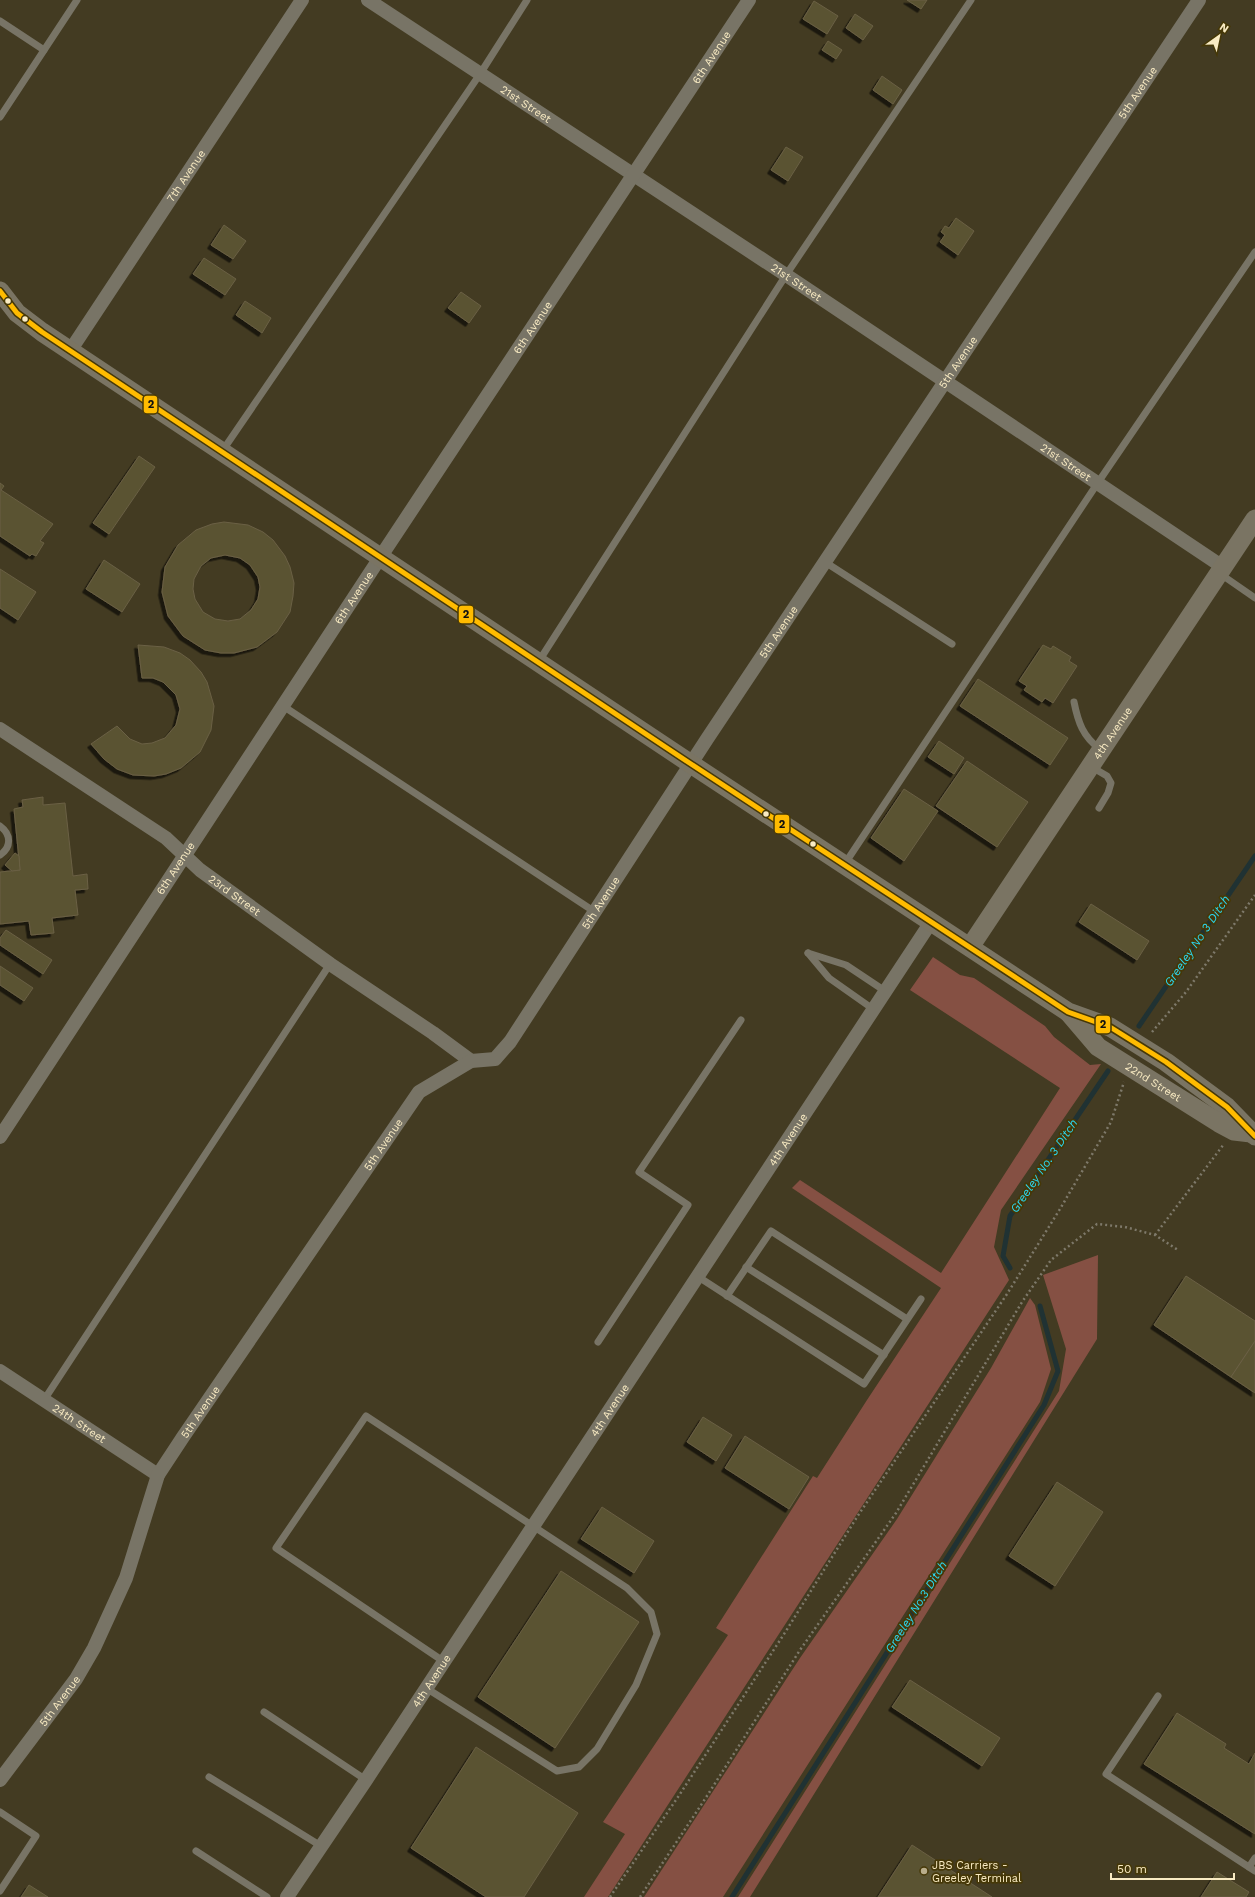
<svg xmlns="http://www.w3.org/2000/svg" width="1255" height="1897" viewBox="0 0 1255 1897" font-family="'Work Sans',sans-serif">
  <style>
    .green { fill: #855043 }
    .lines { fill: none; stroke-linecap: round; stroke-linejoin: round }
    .stream { stroke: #203233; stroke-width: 5 }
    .building { fill: #5a5233; stroke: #6a6044; fill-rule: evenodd; filter: url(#shadow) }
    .path { stroke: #7e796a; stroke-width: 2.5; stroke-dasharray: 2 3; stroke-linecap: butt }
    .lane { stroke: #787466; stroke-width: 7 }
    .street { stroke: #787466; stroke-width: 14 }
    .secondary { stroke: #7a7463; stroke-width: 19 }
    .bus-1-casing { stroke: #463807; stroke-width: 8 }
    .bus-1 { stroke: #fb0; stroke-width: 5 }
    .bus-dot { fill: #f9ebc3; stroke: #463807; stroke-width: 1.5 }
    .poi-dot { fill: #b9ad8b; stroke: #463807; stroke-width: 1.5 }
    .labels { text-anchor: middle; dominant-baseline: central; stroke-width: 3.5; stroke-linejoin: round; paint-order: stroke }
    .street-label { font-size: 11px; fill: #f9ebc3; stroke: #463807 }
    .poi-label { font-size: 11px; fill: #f9ebc3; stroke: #463807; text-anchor: start }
    .water-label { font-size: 12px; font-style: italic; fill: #2bd7f2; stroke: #463807 }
    .line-badge { stroke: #463807; stroke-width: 1.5 }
    .pale-badge-label { font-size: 11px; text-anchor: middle; font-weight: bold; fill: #111 }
  </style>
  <defs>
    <filter id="shadow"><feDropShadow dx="-3.5" dy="3.5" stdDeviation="0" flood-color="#0009"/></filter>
  </defs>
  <rect width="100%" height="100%" fill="#433b22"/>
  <g class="green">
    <path d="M 933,957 L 960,975 L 974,978 L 1045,1026 L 1054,1037 L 1090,1065 L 1101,1064 L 1001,1210 L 994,1247 L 1009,1280 L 608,1897 L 584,1897 L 625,1834 L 603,1822 L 728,1635 L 716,1628 L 813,1476 L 817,1478 L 867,1400 L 941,1288 L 792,1188 L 800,1180 L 941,1273 L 1060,1088 L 910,990 Z"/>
    <path d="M 1098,1255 L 1097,1339 L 750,1897 L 738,1897 L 1059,1391 L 1066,1349 L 1043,1275 Z"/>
    <path d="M 1030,1298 L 1035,1305 L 1051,1369 L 1040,1402 L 723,1897 L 644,1897 L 800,1658 L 897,1519 L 991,1368 Z"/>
  </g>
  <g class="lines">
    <g class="stream">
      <path d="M 1139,1026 L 1255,856"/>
      <path d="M 1010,1268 L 1003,1256 L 1010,1216 L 1108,1071"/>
      <path d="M 732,1897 L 1044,1405 L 1058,1371 L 1040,1306"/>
    </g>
  </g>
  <g class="building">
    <path d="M 907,0 L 927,0 L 921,9 Z"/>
    <path d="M 814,1 L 838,16 L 827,34 L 803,19 Z"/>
    <path d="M 855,14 L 873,26 L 863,40 L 846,28 Z"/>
    <path d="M 828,41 L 842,50 L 836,59 L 822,50 Z"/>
    <path d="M 882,76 L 902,90 L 893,104 L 873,90 Z"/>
    <path d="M 786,147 L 803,157 L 788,181 L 771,170 Z"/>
    <path d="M 956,218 L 974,231 L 958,255 L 940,242 L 945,235 L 941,232 L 945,226 L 949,228 Z"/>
    <path d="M 224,225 L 246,241 L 233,259 L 211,245 Z"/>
    <path d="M 204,258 L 236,279 L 225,295 L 193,274 Z"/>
    <path d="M 461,292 L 481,306 L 469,323 L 448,308 Z"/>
    <path d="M 245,301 L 271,318 L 262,333 L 236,315 Z"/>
    <path d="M 139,456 L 155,467 L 109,534 L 93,523 Z"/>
    <path d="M 0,483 L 4,486 L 1,490 L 53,524 L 40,541 L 44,543 L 36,556 L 32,554 L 30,556 L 0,536 Z"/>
    <path d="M 224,522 L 248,525 L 263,532 L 273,540 L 285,556 L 290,567 L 294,583 L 293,596 L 290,612 L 277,632 L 257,647 L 234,653 L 221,653 L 205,650 L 183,636 L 168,616 L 162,592 L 165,567 L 178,545 L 196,530 L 212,524 ZM 225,555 L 240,558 L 250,565 L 258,577 L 260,587 L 258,599 L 251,610 L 240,619 L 228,621 L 215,619 L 203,612 L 195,599 L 193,589 L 194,579 L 201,566 L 211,558 Z"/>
    <path d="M 104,560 L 140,584 L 122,612 L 86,589 Z"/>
    <path d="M 0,569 L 36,592 L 18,620 L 0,608 Z"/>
    <path d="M 138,645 L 164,647 L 180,653 L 190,660 L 201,672 L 207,682 L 214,706 L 211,730 L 200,752 L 181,768 L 166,774 L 154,776 L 133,775 L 117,769 L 104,759 L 91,744 L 117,726 L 130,739 L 142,744 L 152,743 L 165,738 L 176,725 L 180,709 L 176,695 L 163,682 L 153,678 L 142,678 Z"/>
    <path d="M 1043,645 L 1051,649 L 1053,646 L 1071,657 L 1069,661 L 1077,666 L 1053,703 L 1045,698 L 1042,702 L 1024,690 L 1027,686 L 1019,681 Z"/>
    <path d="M 978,679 L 1068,738 L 1050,765 L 960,706 Z"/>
    <path d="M 939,741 L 964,758 L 954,774 L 928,757 Z"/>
    <path d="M 967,761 L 1028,802 L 997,847 L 936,806 Z"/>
    <path d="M 904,789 L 938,811 L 904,861 L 871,838 Z"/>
    <path d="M 43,797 L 43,805 L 65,803 L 73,876 L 87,874 L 88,889 L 75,890 L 78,915 L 52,918 L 54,933 L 31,935 L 29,921 L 0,924 L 0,872 L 20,870 L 14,809 L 23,807 L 22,800 Z"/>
    <path d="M 15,853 L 19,856 L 20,870 L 12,871 L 5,865 Z"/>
    <path d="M 1091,904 L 1149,941 L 1137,960 L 1079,922 Z"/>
    <path d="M 6,930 L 52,960 L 43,974 L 0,945 L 0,938 Z"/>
    <path d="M 0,966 L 33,988 L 24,1001 L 0,985 Z"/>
    <path d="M 1186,1276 L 1255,1321 L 1255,1341 L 1231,1377 L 1154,1325 Z"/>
    <path d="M 1255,1341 L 1255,1393 L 1231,1377 Z"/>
    <path d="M 703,1417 L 732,1435 L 716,1461 L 687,1442 Z"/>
    <path d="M 745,1436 L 809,1477 L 789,1509 L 725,1468 Z"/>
    <path d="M 1057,1482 L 1103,1512 L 1055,1586 L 1009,1556 Z"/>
    <path d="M 602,1507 L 654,1541 L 634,1573 L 581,1539 Z"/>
    <path d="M 561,1571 L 639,1622 L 555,1748 L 478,1697 Z"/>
    <path d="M 910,1680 L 1000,1738 L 982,1766 L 892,1707 Z"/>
    <path d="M 1177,1713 L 1226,1744 L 1224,1748 L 1249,1764 L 1255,1753 L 1255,1834 L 1144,1764 Z"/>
    <path d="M 476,1747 L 578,1813 L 524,1897 L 486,1897 L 411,1848 Z"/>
    <path d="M 912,1845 L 992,1897 L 878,1897 Z"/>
    <path d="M 1217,1872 L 1249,1892 L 1246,1897 L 1201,1897 Z"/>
    <path d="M 29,1885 L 48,1897 L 21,1897 Z"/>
  </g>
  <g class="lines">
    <g class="path">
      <path d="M 1152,1032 L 1186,992 L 1255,895"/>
      <path d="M 1155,1235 L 1224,1144"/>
      <path d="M 610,1897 L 680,1794 L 786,1631 L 857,1517 L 1007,1294 L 1060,1209 L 1111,1122 L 1124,1082"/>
      <path d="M 640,1897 L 705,1799 L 800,1650 L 896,1513 L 1022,1302 L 1051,1260 L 1097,1224 L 1125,1227 L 1155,1235 L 1178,1250"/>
    </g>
    <g class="lane">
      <path d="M 0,21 L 44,50"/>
      <path d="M 0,117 L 77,0"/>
      <path d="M 223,450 L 480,74 L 527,0"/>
      <path d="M 825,562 L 952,644"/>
      <path d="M 1219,573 L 1255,598"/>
      <path d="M 539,661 L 786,275 L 971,0"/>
      <path d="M 1074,702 C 1078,722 1083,737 1100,749"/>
      <path d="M 283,706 L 595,912"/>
      <path d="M 1090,766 L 1107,776 L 1111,783 L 1108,793 L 1099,808"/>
      <path d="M 0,826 C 11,834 12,847 0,855"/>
      <path d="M 844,865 L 1097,484 L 1255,252"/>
      <path d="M 808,953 L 846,965 L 885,991"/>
      <path d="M 808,953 L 829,978 L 873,1009"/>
      <path d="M 746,1267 L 884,1355"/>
      <path d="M 697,1276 L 864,1384 L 921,1299"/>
      <path d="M 727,1296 L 771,1231 L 907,1319"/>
      <path d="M 598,1342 L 688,1205 L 639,1172 L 741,1020"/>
      <path d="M 44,1400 L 330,964"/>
      <path d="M 426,1688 L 557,1771 L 579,1767 L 597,1749 L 636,1685 L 657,1634 L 651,1612 L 627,1588 L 366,1416 L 276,1548 L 443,1661"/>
      <path d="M 1158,1696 L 1106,1774 L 1255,1871"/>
      <path d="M 264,1712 L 366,1780"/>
      <path d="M 209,1777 L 321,1846"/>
      <path d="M 0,1812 L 36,1836 L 0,1891"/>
      <path d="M 196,1851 L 267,1897"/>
      <path d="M 1249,1867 L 1255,1858"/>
    </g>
    <g class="street">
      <path id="s1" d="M 368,0 L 786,275 L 1223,567"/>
      <path id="s2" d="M 70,351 L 302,0"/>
      <path id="s3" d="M 0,729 L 166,838 L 200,870 L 330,964 L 433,1033 L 471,1061"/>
      <path id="s4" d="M 0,1137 C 247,756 499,379 749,0"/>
      <path id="s5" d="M 0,1371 L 158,1475"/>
      <path id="s6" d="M 0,1780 L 76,1679 L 94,1648 L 126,1578 L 158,1475 L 183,1437 L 419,1092 L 471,1061 L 495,1059 L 510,1042 L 707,739 L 1199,0"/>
      <path id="s7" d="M 287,1897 L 366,1780 L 931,922"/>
    </g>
    <g class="secondary">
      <path d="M 0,291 L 17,313 L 42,332 L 691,764 L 1068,1012 L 1110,1027 L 1166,1062 L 1227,1107 L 1255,1136"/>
      <path id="s8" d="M 970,947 L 1255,519"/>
      <path id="s9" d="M 1069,1013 L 1098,1047 L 1219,1123 L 1234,1131 L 1251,1133"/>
    </g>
    <g class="bus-1-casing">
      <path id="bus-1" d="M 0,291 L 17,313 L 42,332 L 691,764 L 1068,1012 L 1110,1027 L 1166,1062 L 1227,1107 L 1255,1136"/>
    </g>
    <use href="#bus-1" class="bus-1"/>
  </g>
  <g class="bus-dot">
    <circle cx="8" cy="301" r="3.5"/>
    <circle cx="25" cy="319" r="3.5"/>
    <circle cx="766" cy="814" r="3.5"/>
    <circle cx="813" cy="844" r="3.5"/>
  </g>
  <circle class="poi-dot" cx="924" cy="1871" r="4"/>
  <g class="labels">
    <g class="street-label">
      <text stroke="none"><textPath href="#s4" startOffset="1293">6th Avenue</textPath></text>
      <text stroke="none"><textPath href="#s6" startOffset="2056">5th Avenue</textPath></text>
      <text stroke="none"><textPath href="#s1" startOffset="189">21st Street</textPath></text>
      <text stroke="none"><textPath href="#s2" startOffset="210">7th Avenue</textPath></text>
      <text stroke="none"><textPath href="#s1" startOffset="513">21st Street</textPath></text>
      <text stroke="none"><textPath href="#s4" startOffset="969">6th Avenue</textPath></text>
      <text stroke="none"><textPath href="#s6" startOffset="1732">5th Avenue</textPath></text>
      <text stroke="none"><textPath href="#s1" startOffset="837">21st Street</textPath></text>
      <text stroke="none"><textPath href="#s4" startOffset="645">6th Avenue</textPath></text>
      <text stroke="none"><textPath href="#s6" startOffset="1408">5th Avenue</textPath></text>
      <text stroke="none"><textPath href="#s8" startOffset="257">4th Avenue</textPath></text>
      <text stroke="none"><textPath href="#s4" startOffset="321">6th Avenue</textPath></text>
      <text stroke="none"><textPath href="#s3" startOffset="288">23rd Street</textPath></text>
      <text stroke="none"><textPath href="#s6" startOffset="1084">5th Avenue</textPath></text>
      <text stroke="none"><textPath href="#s9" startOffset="110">22nd Street</textPath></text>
      <text stroke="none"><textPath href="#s7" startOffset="908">4th Avenue</textPath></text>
      <text stroke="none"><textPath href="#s6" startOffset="747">5th Avenue</textPath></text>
      <text stroke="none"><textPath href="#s7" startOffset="584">4th Avenue</textPath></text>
      <text stroke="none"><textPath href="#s6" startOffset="423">5th Avenue</textPath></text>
      <text stroke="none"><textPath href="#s5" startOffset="95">24th Street</textPath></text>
      <text stroke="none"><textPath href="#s7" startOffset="260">4th Avenue</textPath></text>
      <text stroke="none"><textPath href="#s6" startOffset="99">5th Avenue</textPath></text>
    </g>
    <g class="poi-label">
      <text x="932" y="1865">JBS Carriers -<tspan x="932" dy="13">Greeley Terminal</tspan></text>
    </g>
    <g class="water-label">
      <text transform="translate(1197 941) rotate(-56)">Greeley No 3 Ditch</text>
      <text transform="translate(1044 1166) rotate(-56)">Greeley No. 3 Ditch</text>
      <text transform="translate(916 1607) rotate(-58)">Greeley No.3 Ditch</text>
    </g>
  </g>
  <g class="line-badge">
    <rect x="143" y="395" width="15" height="19" rx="4" fill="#fb0"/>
    <rect x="458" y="605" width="16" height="19" rx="4" fill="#fb0"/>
    <rect x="774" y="814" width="16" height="20" rx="4" fill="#fb0"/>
    <rect x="1095" y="1015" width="16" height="19" rx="4" fill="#fb0"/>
  </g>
  <g class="pale-badge-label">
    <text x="151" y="408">2</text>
    <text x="466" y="618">2</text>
    <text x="782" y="828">2</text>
    <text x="1103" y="1028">2</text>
  </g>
  <g transform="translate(1219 36) rotate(33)" stroke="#463807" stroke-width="3" paint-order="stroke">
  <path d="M0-3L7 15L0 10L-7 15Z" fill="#f9ebc3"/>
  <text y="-6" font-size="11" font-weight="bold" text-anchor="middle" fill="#f9ebc3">N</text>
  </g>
  <path d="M1111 1873v6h123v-6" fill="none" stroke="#f9ebc3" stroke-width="2"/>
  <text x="1117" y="1873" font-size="12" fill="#f9ebc3" stroke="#463807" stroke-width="3" paint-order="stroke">50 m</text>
</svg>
